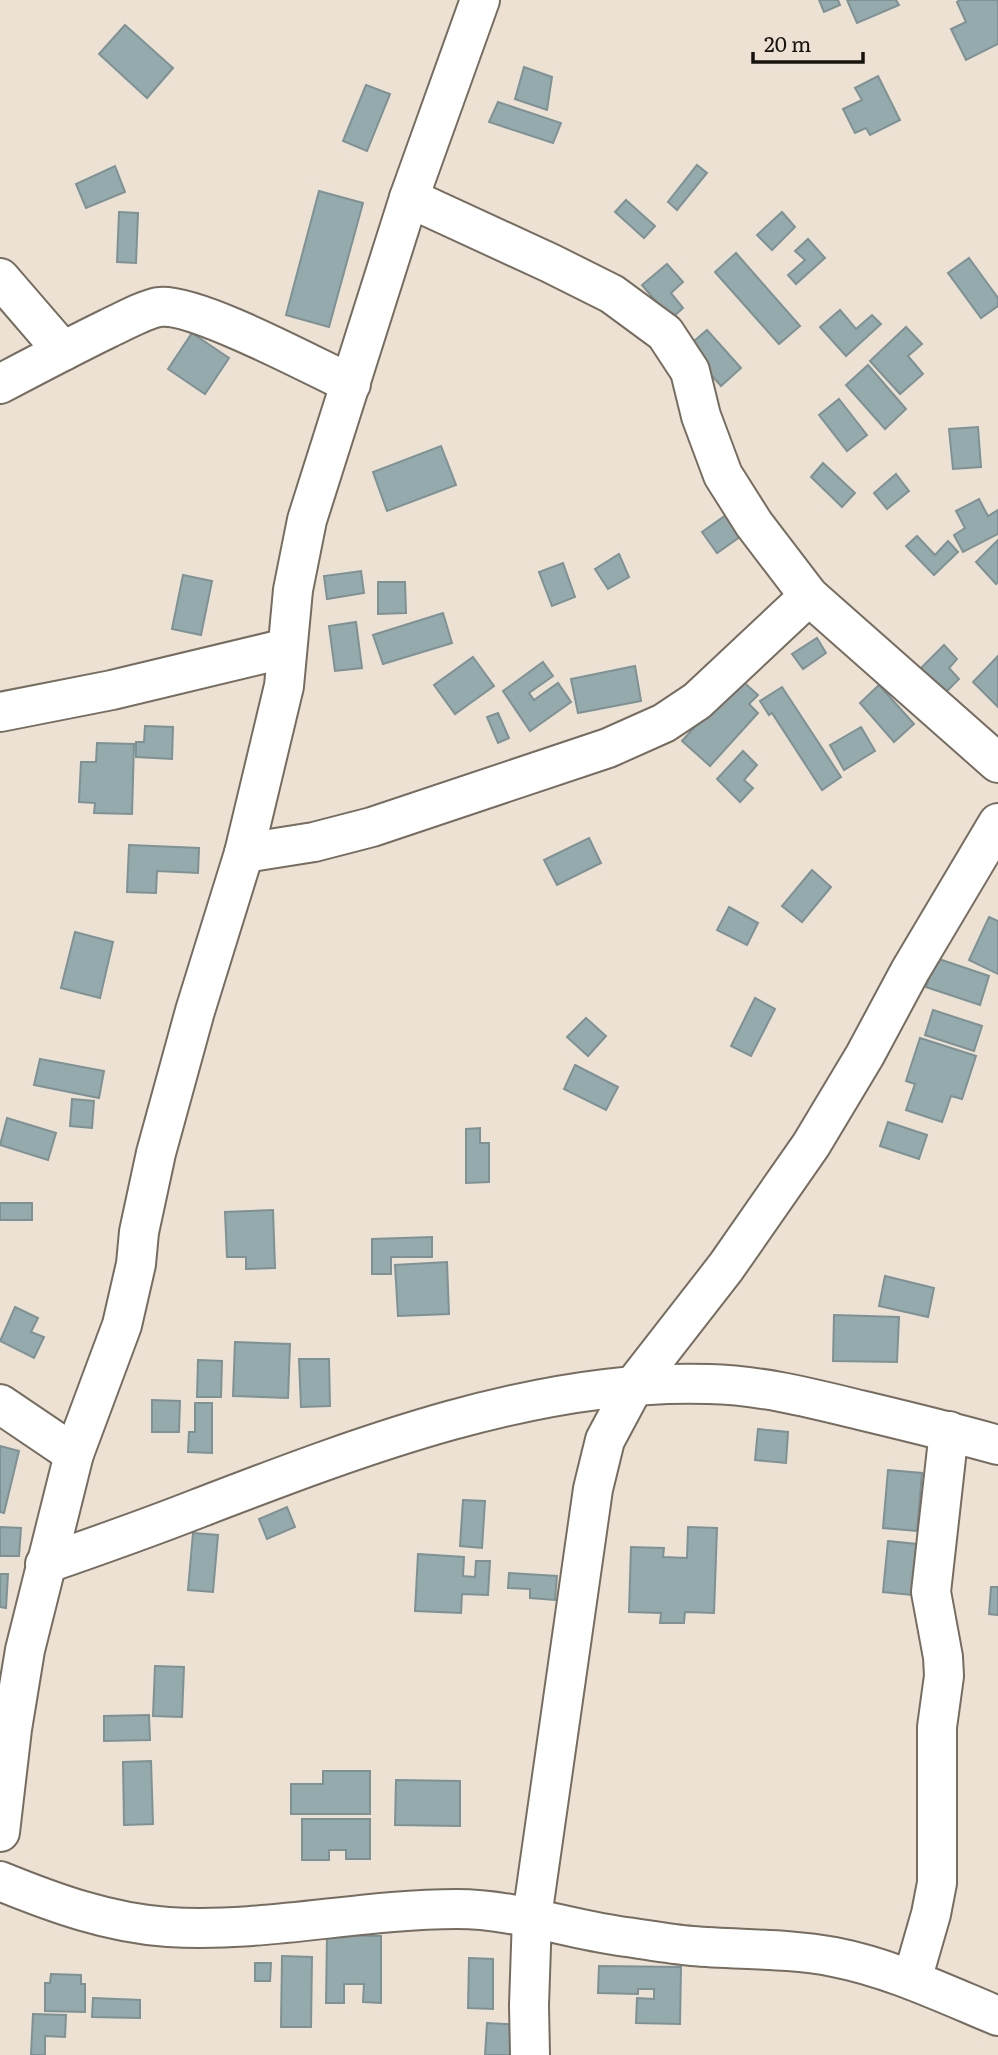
<svg xmlns="http://www.w3.org/2000/svg" width="998" height="2055" viewBox="0 0 998 2055" font-family="Literata,serif">
  <style>
    .building { fill: #95aaac; stroke: #7e9295; stroke-width: 2 }
    .lines { fill: none; stroke-linecap: round; stroke-linejoin: round }
    .minor-casing { stroke: #766d60; stroke-width: 42 }
    .minor { stroke: #fff; stroke-width: 38 }
  </style>
  <rect width="100%" height="100%" fill="#ece1d2"/>
  <g class="building">
    <path d="M 819,0 L 838,0 L 840,5 L 824,12 Z"/>
    <path d="M 847,0 L 896,0 L 899,5 L 857,23 Z"/>
    <path d="M 960,0 L 998,0 L 998,44 L 966,60 L 951,29 L 966,22 L 957,2 Z"/>
    <path d="M 125,25 L 173,68 L 147,98 L 99,54 Z"/>
    <path d="M 524,67 L 552,77 L 547,110 L 515,99 Z"/>
    <path d="M 878,76 L 900,120 L 870,135 L 866,128 L 855,133 L 843,109 L 862,100 L 855,88 Z"/>
    <path d="M 366,85 L 390,94 L 367,151 L 343,141 Z"/>
    <path d="M 498,102 L 561,123 L 553,143 L 489,122 Z"/>
    <path d="M 697,165 L 707,173 L 677,210 L 668,202 Z"/>
    <path d="M 115,166 L 125,192 L 86,208 L 76,184 Z"/>
    <path d="M 319,191 L 363,203 L 329,327 L 286,315 Z"/>
    <path d="M 626,200 L 655,226 L 644,238 L 615,212 Z"/>
    <path d="M 119,212 L 138,213 L 136,263 L 117,262 Z"/>
    <path d="M 782,212 L 795,227 L 772,250 L 757,235 Z"/>
    <path d="M 808,239 L 825,258 L 796,284 L 788,275 L 805,260 L 795,251 Z"/>
    <path d="M 736,253 L 800,326 L 779,344 L 715,272 Z"/>
    <path d="M 969,258 L 998,298 L 998,306 L 981,318 L 948,273 Z"/>
    <path d="M 667,264 L 683,282 L 671,293 L 683,308 L 671,319 L 642,285 Z"/>
    <path d="M 840,310 L 856,329 L 872,315 L 881,324 L 846,356 L 820,327 Z"/>
    <path d="M 906,327 L 922,344 L 908,356 L 923,374 L 900,394 L 870,361 Z"/>
    <path d="M 707,330 L 741,368 L 721,386 L 687,347 Z"/>
    <path d="M 192,333 L 229,358 L 205,394 L 168,369 Z"/>
    <path d="M 868,365 L 906,409 L 885,429 L 846,385 Z"/>
    <path d="M 839,399 L 867,435 L 847,451 L 819,415 Z"/>
    <path d="M 978,427 L 981,467 L 953,469 L 949,429 Z"/>
    <path d="M 441,446 L 456,485 L 387,511 L 373,472 Z"/>
    <path d="M 823,463 L 855,493 L 842,507 L 811,477 Z"/>
    <path d="M 896,474 L 909,491 L 887,509 L 874,493 Z"/>
    <path d="M 979,499 L 988,516 L 998,510 L 998,534 L 963,552 L 954,535 L 965,528 L 956,511 Z"/>
    <path d="M 729,513 L 744,534 L 717,553 L 702,532 Z"/>
    <path d="M 917,536 L 935,555 L 948,541 L 958,552 L 934,575 L 906,546 Z"/>
    <path d="M 998,540 L 998,582 L 996,584 L 976,562 Z"/>
    <path d="M 619,554 L 629,577 L 608,589 L 595,569 Z"/>
    <path d="M 563,563 L 575,597 L 552,606 L 539,572 Z"/>
    <path d="M 361,571 L 364,593 L 327,599 L 324,576 Z"/>
    <path d="M 183,575 L 212,581 L 201,635 L 172,629 Z"/>
    <path d="M 378,582 L 405,582 L 406,613 L 378,614 Z"/>
    <path d="M 443,613 L 452,643 L 383,664 L 373,635 Z"/>
    <path d="M 356,622 L 362,668 L 335,671 L 329,626 Z"/>
    <path d="M 817,638 L 826,653 L 803,669 L 792,654 Z"/>
    <path d="M 944,645 L 957,659 L 949,668 L 959,679 L 940,698 L 916,673 Z"/>
    <path d="M 998,656 L 998,707 L 973,682 Z"/>
    <path d="M 473,657 L 494,686 L 455,714 L 434,685 Z"/>
    <path d="M 543,662 L 553,676 L 529,693 L 534,700 L 558,683 L 571,702 L 530,731 L 503,691 Z"/>
    <path d="M 635,666 L 641,701 L 578,713 L 571,679 Z"/>
    <path d="M 739,678 L 758,695 L 749,704 L 758,713 L 710,766 L 682,741 Z"/>
    <path d="M 879,685 L 914,724 L 894,742 L 860,703 Z"/>
    <path d="M 782,687 L 841,777 L 822,790 L 772,713 L 769,715 L 760,701 Z"/>
    <path d="M 498,713 L 509,738 L 498,743 L 487,717 Z"/>
    <path d="M 145,726 L 173,727 L 172,759 L 136,757 L 136,742 L 144,742 Z"/>
    <path d="M 861,727 L 875,751 L 844,770 L 830,745 Z"/>
    <path d="M 97,743 L 134,744 L 132,814 L 94,813 L 95,803 L 79,802 L 81,762 L 96,762 Z"/>
    <path d="M 743,751 L 757,765 L 744,780 L 753,788 L 740,802 L 717,779 Z"/>
    <path d="M 589,838 L 601,863 L 557,885 L 544,860 Z"/>
    <path d="M 129,845 L 199,848 L 198,873 L 157,871 L 156,893 L 127,892 Z"/>
    <path d="M 812,870 L 831,887 L 802,922 L 782,906 Z"/>
    <path d="M 729,907 L 758,923 L 747,945 L 717,930 Z"/>
    <path d="M 989,917 L 998,921 L 998,974 L 969,960 Z"/>
    <path d="M 75,932 L 113,942 L 100,998 L 61,988 Z"/>
    <path d="M 936,958 L 989,976 L 980,1005 L 926,987 Z"/>
    <path d="M 755,998 L 775,1009 L 751,1056 L 731,1046 Z"/>
    <path d="M 933,1010 L 982,1026 L 974,1051 L 925,1035 Z"/>
    <path d="M 586,1018 L 606,1036 L 588,1056 L 567,1037 Z"/>
    <path d="M 920,1038 L 976,1056 L 962,1099 L 951,1096 L 942,1122 L 906,1110 L 915,1084 L 906,1081 Z"/>
    <path d="M 40,1059 L 104,1071 L 99,1098 L 34,1085 Z"/>
    <path d="M 575,1065 L 618,1087 L 606,1110 L 564,1089 Z"/>
    <path d="M 72,1099 L 94,1101 L 92,1128 L 70,1126 Z"/>
    <path d="M 7,1118 L 56,1133 L 48,1160 L 0,1145 Z"/>
    <path d="M 888,1122 L 927,1135 L 919,1159 L 880,1146 Z"/>
    <path d="M 480,1128 L 480,1143 L 489,1143 L 489,1182 L 466,1183 L 466,1129 Z"/>
    <rect x="0" y="1203" width="32" height="17"/>
    <path d="M 273,1210 L 275,1268 L 246,1269 L 246,1257 L 227,1257 L 225,1212 Z"/>
    <path d="M 432,1237 L 432,1257 L 391,1257 L 391,1274 L 372,1274 L 372,1239 Z"/>
    <path d="M 447,1262 L 449,1314 L 398,1316 L 395,1265 Z"/>
    <path d="M 885,1276 L 934,1288 L 928,1317 L 879,1306 Z"/>
    <path d="M 15,1307 L 38,1318 L 31,1332 L 44,1337 L 34,1358 L 0,1341 Z"/>
    <path d="M 834,1315 L 899,1317 L 897,1362 L 833,1361 Z"/>
    <path d="M 235,1342 L 290,1344 L 288,1398 L 233,1396 Z"/>
    <path d="M 299,1359 L 329,1359 L 330,1406 L 301,1407 Z"/>
    <path d="M 198,1360 L 222,1361 L 221,1397 L 197,1397 Z"/>
    <path d="M 152,1400 L 180,1401 L 179,1432 L 152,1432 Z"/>
    <path d="M 195,1403 L 212,1403 L 212,1453 L 188,1452 L 189,1432 L 195,1432 Z"/>
    <path d="M 758,1429 L 788,1432 L 786,1463 L 755,1460 Z"/>
    <path d="M 0,1446 L 19,1451 L 4,1513 L 0,1512 Z"/>
    <path d="M 888,1470 L 922,1473 L 917,1531 L 883,1528 Z"/>
    <path d="M 463,1500 L 485,1501 L 482,1548 L 460,1546 Z"/>
    <path d="M 287,1507 L 295,1527 L 267,1539 L 259,1519 Z"/>
    <path d="M 0,1527 L 21,1528 L 19,1556 L 0,1556 Z"/>
    <path d="M 688,1527 L 717,1528 L 714,1613 L 685,1612 L 684,1623 L 660,1623 L 661,1613 L 629,1612 L 631,1547 L 664,1548 L 663,1557 L 687,1558 Z"/>
    <path d="M 193,1533 L 218,1535 L 213,1592 L 188,1590 Z"/>
    <path d="M 888,1541 L 917,1544 L 912,1595 L 883,1592 Z"/>
    <path d="M 418,1554 L 464,1557 L 463,1576 L 475,1577 L 476,1561 L 490,1561 L 488,1595 L 462,1594 L 461,1613 L 415,1611 Z"/>
    <path d="M 509,1573 L 557,1576 L 555,1600 L 530,1598 L 530,1589 L 508,1588 Z"/>
    <path d="M 0,1574 L 8,1574 L 6,1608 L 0,1607 Z"/>
    <path d="M 991,1587 L 998,1587 L 998,1615 L 989,1614 Z"/>
    <path d="M 155,1666 L 184,1667 L 182,1717 L 153,1716 Z"/>
    <path d="M 149,1715 L 150,1740 L 104,1741 L 104,1716 Z"/>
    <path d="M 151,1761 L 153,1824 L 124,1825 L 123,1762 Z"/>
    <path d="M 323,1771 L 370,1771 L 370,1814 L 291,1814 L 291,1784 L 323,1784 Z"/>
    <path d="M 396,1780 L 460,1781 L 460,1826 L 395,1825 Z"/>
    <path d="M 302,1819 L 370,1819 L 370,1859 L 346,1859 L 346,1850 L 329,1850 L 329,1860 L 302,1860 Z"/>
    <path d="M 327,1935 L 381,1936 L 381,2003 L 363,2002 L 364,1984 L 344,1984 L 344,2003 L 326,2003 Z"/>
    <path d="M 282,1956 L 312,1957 L 311,2027 L 281,2027 Z"/>
    <path d="M 469,1958 L 493,1959 L 493,2009 L 468,2008 Z"/>
    <path d="M 255,1963 L 271,1963 L 270,1981 L 255,1981 Z"/>
    <path d="M 599,1966 L 681,1967 L 680,2024 L 636,2023 L 637,1998 L 654,1999 L 654,1989 L 638,1989 L 638,1994 L 598,1993 Z"/>
    <path d="M 51,1974 L 81,1975 L 81,1984 L 85,1984 L 85,2012 L 45,2011 L 45,1983 L 50,1983 Z"/>
    <path d="M 93,1998 L 140,2000 L 140,2018 L 92,2017 Z"/>
    <path d="M 33,2014 L 66,2015 L 65,2037 L 45,2036 L 45,2055 L 31,2055 Z"/>
    <path d="M 487,2023 L 523,2025 L 522,2055 L 485,2055 Z"/>
  </g>
  <g class="lines">
    <g class="minor-casing">
      <g id="minor">
        <path d="M 409,198 L 550,263 L 612,294 L 665,333 L 690,371 L 701,416 L 723,475 L 754,524 L 809,596 L 998,763"/>
        <path d="M 0,278 L 63,351"/>
        <path d="M 0,384 C 36,365 72,346 109,328 C 125,321 142,310 159,307 C 194,302 313,366 351,384"/>
        <path d="M 0,712 L 112,690 L 287,648"/>
        <path d="M 244,853 L 314,842 L 372,827 L 608,748 L 664,723 L 697,701 L 809,596"/>
        <path d="M 0,1404 L 74,1454"/>
        <path d="M 45,1564 C 97,1546 148,1528 199,1508 C 358,1447 537,1378 709,1384 C 760,1385 811,1398 860,1410 C 906,1421 952,1432 998,1445"/>
        <path d="M 0,1832 L 12,1729 L 25,1650 L 74,1454 L 122,1325 L 136,1264 L 139,1232 L 156,1153 L 195,1011 L 244,853 L 284,686 L 293,590 L 307,520 L 409,198 L 480,0"/>
        <path d="M 0,1881 C 54,1903 109,1923 168,1927 C 265,1933 360,1909 457,1909 C 513,1909 564,1928 619,1936 C 643,1939 667,1944 692,1946 C 739,1950 787,1948 834,1957 C 891,1968 945,1994 998,2016"/>
        <path d="M 912,1980 L 931,1914 L 937,1883 L 937,1727 L 944,1676 L 943,1657 L 931,1592 L 949,1431"/>
        <path d="M 530,2055 L 529,2005 L 532,1917 L 593,1489 L 605,1440 L 635,1384 L 726,1267 L 811,1145 L 865,1055 L 910,971 L 998,823"/>
      </g>
    </g>
    <use href="#minor" class="minor"/>
  </g>
  <path d="M753 52v10h110v-10" fill="none" stroke="#16130e" stroke-width="3.5"/>
  <text x="764" y="52" font-size="21" fill="#16130e" stroke="#ece1d2" stroke-width="5" paint-order="stroke">20 m</text>
</svg>
